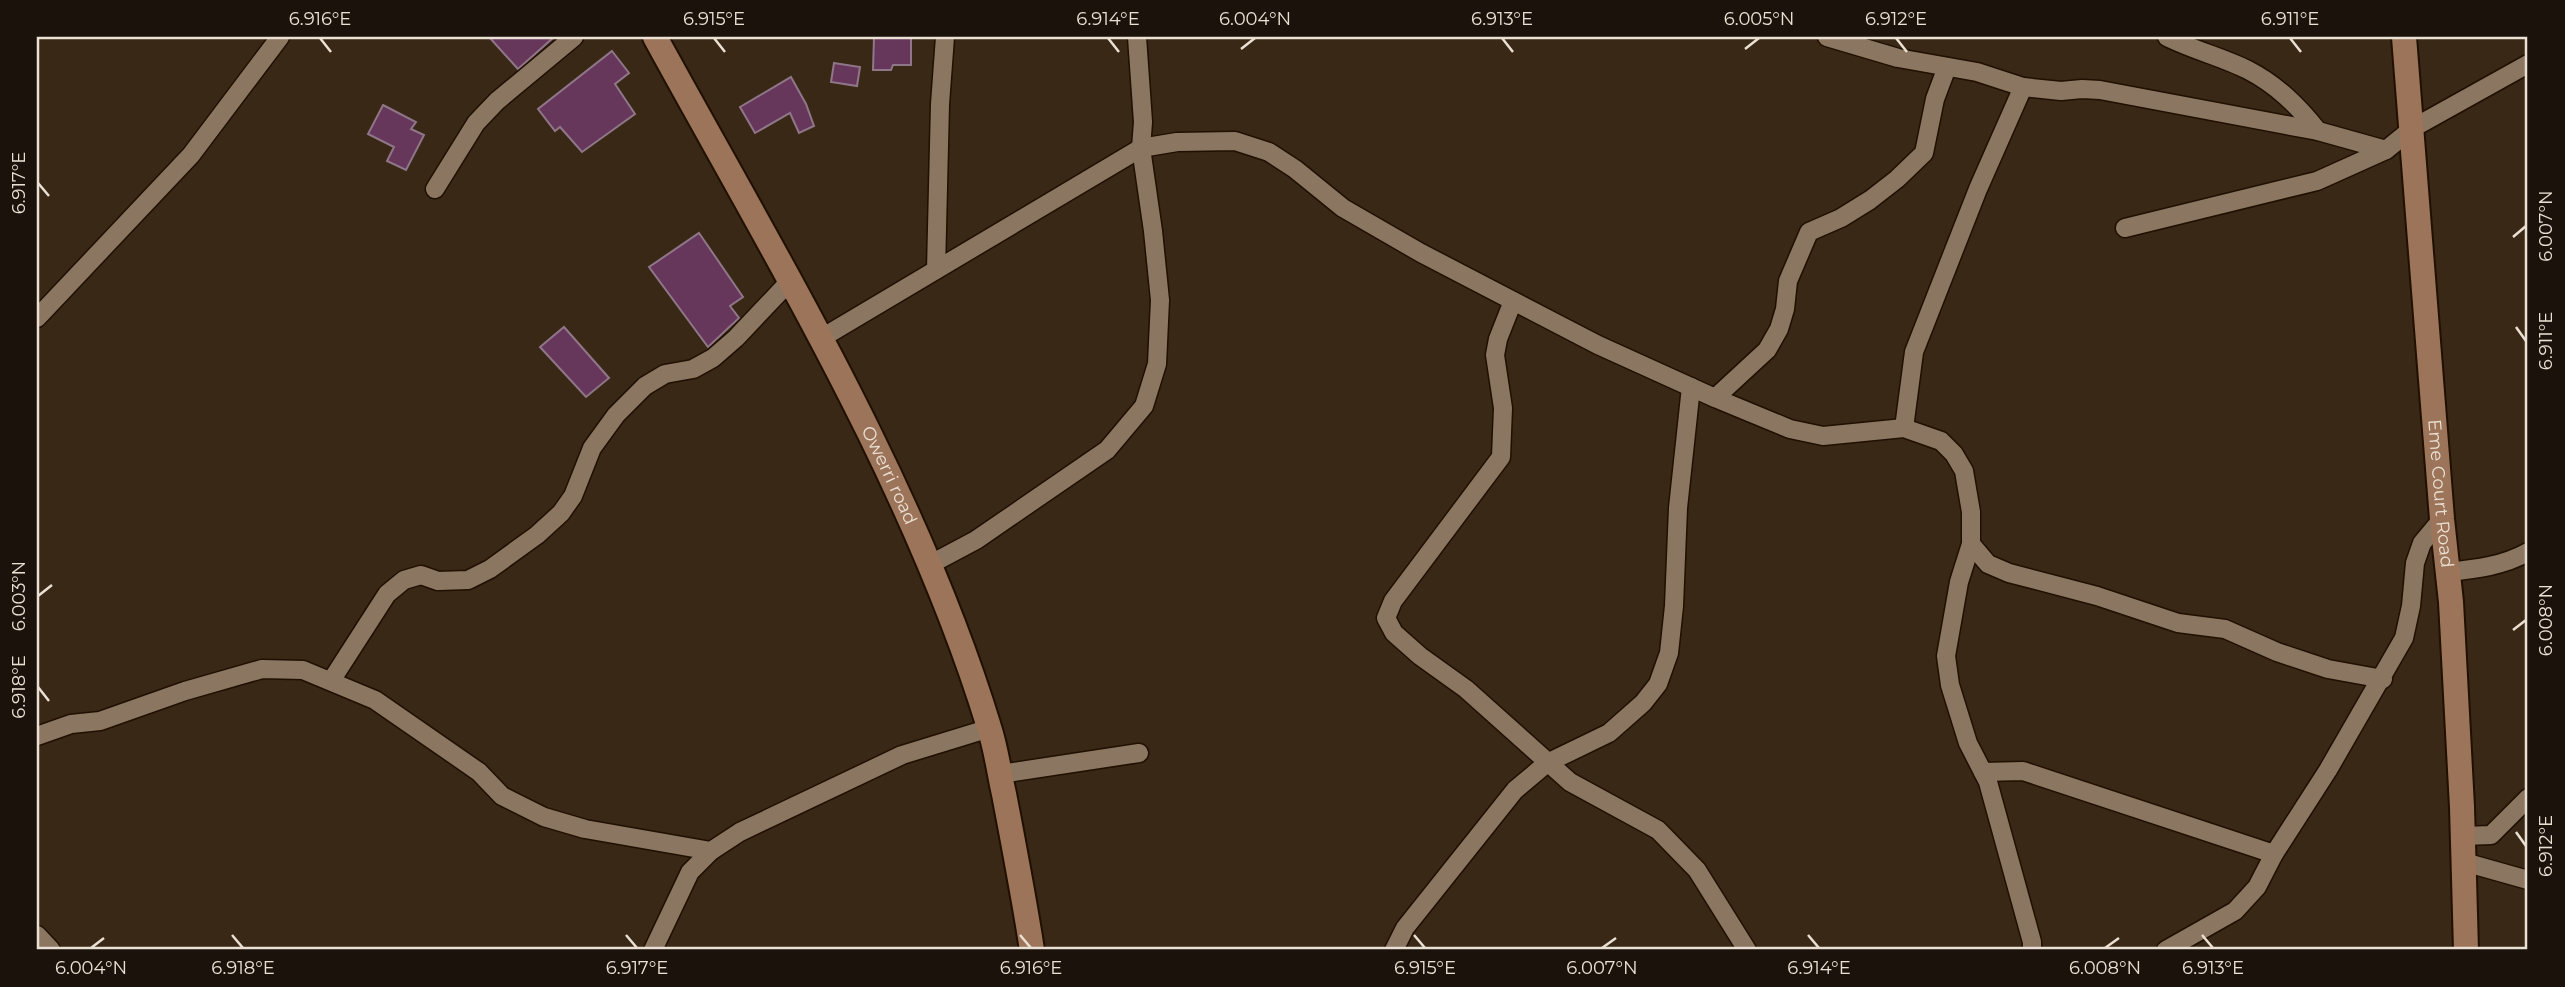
<svg xmlns="http://www.w3.org/2000/svg" width="2565" height="987" viewBox="0 0 2565 987" font-family="Montserrat,sans-serif">
  <style>
    .building { fill: #66375b; stroke: #8f7688; stroke-width: 2 }
    .lines { fill: none; stroke-linecap: round; stroke-linejoin: round }
    .street-casing { stroke: #201001; stroke-width: 21 }
    .secondary-casing { stroke: #201001; stroke-width: 28 }
    .street { stroke: #8b7661; stroke-width: 18 }
    .secondary { stroke: #9c7459; stroke-width: 24 }
    .ticks { fill: none; stroke: #ebe0d4; stroke-width: 2.5 }
    .labels { text-anchor: middle; dominant-baseline: central; stroke-width: 6; stroke-linejoin: round; paint-order: stroke }
    .street-label { font-size: 18px; fill: #ebe0d4; stroke: #1a120b }
    .neatline { fill: none; stroke: #ebe0d4; stroke-width: 2.5 }
    .ticks-label { font-size: 18px; text-anchor: middle; fill: #ebe0d4 }
  </style>
  <rect width="100%" height="100%" fill="#392815"/>
  <g class="building">
    <path d="M 489,37 L 554,37 L 518,69 Z"/>
    <path d="M 874,37 L 911,37 L 911,65 L 893,65 L 891,70 L 873,70 Z"/>
    <path d="M 612,51 L 629,73 L 615,84 L 635,114 L 582,152 L 560,127 L 555,131 L 538,109 Z"/>
    <path d="M 834,63 L 860,67 L 857,86 L 831,82 Z"/>
    <path d="M 791,77 L 806,104 L 814,126 L 799,133 L 790,113 L 755,133 L 740,107 Z"/>
    <path d="M 383,105 L 416,122 L 411,129 L 424,135 L 406,170 L 387,161 L 394,147 L 368,134 Z"/>
    <path d="M 699,233 L 743,297 L 730,306 L 739,318 L 708,347 L 649,267 Z"/>
    <path d="M 564,327 L 609,378 L 586,397 L 540,347 Z"/>
  </g>
  <g class="lines">
    <g class="street-casing">
      <g id="street">
        <path d="M 1827,37 L 1898,58 L 1977,72 L 2023,87 L 2061,91 L 2082,89 L 2100,90 L 2318,131 L 2386,150 L 2413,128 L 2528,64"/>
        <path d="M 2167,37 C 2193,50 2222,57 2248,70 C 2277,85 2298,106 2318,131"/>
        <path d="M 435,189 L 476,123 L 497,101 L 574,37"/>
        <path d="M 2125,228 L 2317,181 L 2386,150"/>
        <path d="M 936,270 L 940,104 L 945,37"/>
        <path d="M 1513,301 L 1498,339 L 1495,355 L 1503,408 L 1501,457 L 1393,601 L 1386,618 L 1394,633 L 1420,656 L 1466,689 L 1570,782 L 1658,830 L 1697,870 L 1747,950"/>
        <path d="M 37,318 L 191,155 L 280,37"/>
        <path d="M 820,339 L 1141,148 L 1177,142 L 1235,141 L 1269,152 L 1295,169 L 1343,208 L 1421,253 L 1598,345 L 1715,398 L 1790,429 L 1823,436 L 1904,428 L 1941,441 L 1954,454 L 1964,471 L 1971,512 L 1971,544 L 1959,582 L 1946,656 L 1950,685 L 1968,743 L 1988,782 L 2032,942 L 2032,950"/>
        <path d="M 1715,398 L 1767,350 L 1779,329 L 1785,309 L 1788,281 L 1809,232 L 1841,218 L 1870,200 L 1897,179 L 1924,153 L 1935,99 L 1947,67"/>
        <path d="M 1904,428 L 1914,352 L 1978,189 L 2023,87"/>
        <path d="M 1971,544 L 1988,564 L 2009,573 L 2097,596 L 2178,623 L 2225,629 L 2277,652 L 2328,669 L 2383,679"/>
        <path d="M 929,565 L 976,540 L 1107,450 L 1144,406 L 1157,364 L 1160,300 L 1153,231 L 1141,148 L 1143,122 L 1137,37"/>
        <path d="M 2448,572 C 2476,569 2503,566 2528,552"/>
        <path d="M 331,681 L 387,594 L 404,580 L 421,575 L 438,581 L 468,580 L 490,569 L 537,535 L 561,513 L 573,496 L 592,448 L 616,415 L 645,386 L 665,374 L 693,369 L 713,358 L 736,338 L 789,282"/>
        <path d="M 37,736 L 71,724 L 100,721 L 185,691 L 262,669 L 303,670 L 375,700 L 479,772 L 502,796 L 544,817 L 585,829 L 711,851"/>
        <path d="M 1983,772 L 2023,771 L 2274,854"/>
        <path d="M 1000,774 L 1139,753"/>
        <path d="M 2463,836 L 2491,835 L 2528,798"/>
        <path d="M 2464,862 L 2528,880"/>
        <path d="M 37,935 L 51,950"/>
        <path d="M 653,950 L 690,872 L 711,851 L 740,832 L 902,755 L 990,728"/>
        <path d="M 1394,950 L 1405,928 L 1515,790 L 1547,763 L 1609,733 L 1643,703 L 1658,684 L 1669,653 L 1674,606 L 1678,508 L 1691,387"/>
        <path d="M 2166,950 L 2235,911 L 2257,887 L 2274,854 L 2328,770 L 2404,638 L 2411,606 L 2415,563 L 2422,543 L 2442,519"/>
      </g>
    </g>
    <g class="secondary-casing">
      <g id="secondary">
        <path id="s1" d="M 655,37 C 776,258 915,485 989,727 C 996,748 999,772 1004,794 C 1014,846 1024,898 1032,950"/>
        <path id="s2" d="M 2404,37 L 2442,519 L 2451,602 L 2462,807 L 2466,950"/>
      </g>
    </g>
    <use href="#street" class="street"/>
    <use href="#secondary" class="secondary"/>
  </g>
  <path class="ticks" d="M 320,38 L 331,52M 714,38 L 725,52M 1108,38 L 1119,52M 1502,38 L 1513,52M 1896,38 L 1907,52M 2290,38 L 2301,52M 1241,49 L 1255,38M 1745,49 L 1759,38M 38,183 L 49,196M 2513,237 L 2526,226M 2516,327 L 2526,341M 38,596 L 52,585M 2513,630 L 2526,620M 38,687 L 49,701M 2516,832 L 2526,846M 232,935 L 243,948M 626,935 L 637,948M 1020,935 L 1031,948M 1414,935 L 1425,948M 1808,935 L 1819,948M 2202,935 L 2213,948M 91,948 L 104,938M 1602,948 L 1616,938M 2105,948 L 2119,938"/>
  <g class="labels">
    <g class="street-label">
      <text stroke="none"><textPath href="#s1" startOffset="497">Owerri road</textPath></text>
      <text stroke="none"><textPath href="#s2" startOffset="458">Eme Court Road</textPath></text>
    </g>
  </g>
  <rect width="2565" height="987" fill="none" stroke="#1a120b" stroke-width="77"/>
  <rect x="38" y="38" width="2488" height="910" class="neatline"/>
  <g class="ticks-label">
    <text x="320" y="25">6.916°E</text>
    <text x="714" y="25">6.915°E</text>
    <text x="1108" y="25">6.914°E</text>
    <text x="1255" y="25">6.004°N</text>
    <text x="1502" y="25">6.913°E</text>
    <text x="1759" y="25">6.005°N</text>
    <text x="1896" y="25">6.912°E</text>
    <text x="2290" y="25">6.911°E</text>
    <text transform="translate(19 183) rotate(-90)" y="6">6.917°E</text>
    <text transform="translate(2546 226) rotate(-90)" y="6">6.007°N</text>
    <text transform="translate(2546 341) rotate(-90)" y="6">6.911°E</text>
    <text transform="translate(19 596) rotate(-90)" y="6">6.003°N</text>
    <text transform="translate(2546 620) rotate(-90)" y="6">6.008°N</text>
    <text transform="translate(19 687) rotate(-90)" y="6">6.918°E</text>
    <text transform="translate(2546 846) rotate(-90)" y="6">6.912°E</text>
    <text x="91" y="974">6.004°N</text>
    <text x="243" y="974">6.918°E</text>
    <text x="637" y="974">6.917°E</text>
    <text x="1031" y="974">6.916°E</text>
    <text x="1425" y="974">6.915°E</text>
    <text x="1602" y="974">6.007°N</text>
    <text x="1819" y="974">6.914°E</text>
    <text x="2105" y="974">6.008°N</text>
    <text x="2213" y="974">6.913°E</text>
  </g>
</svg>
